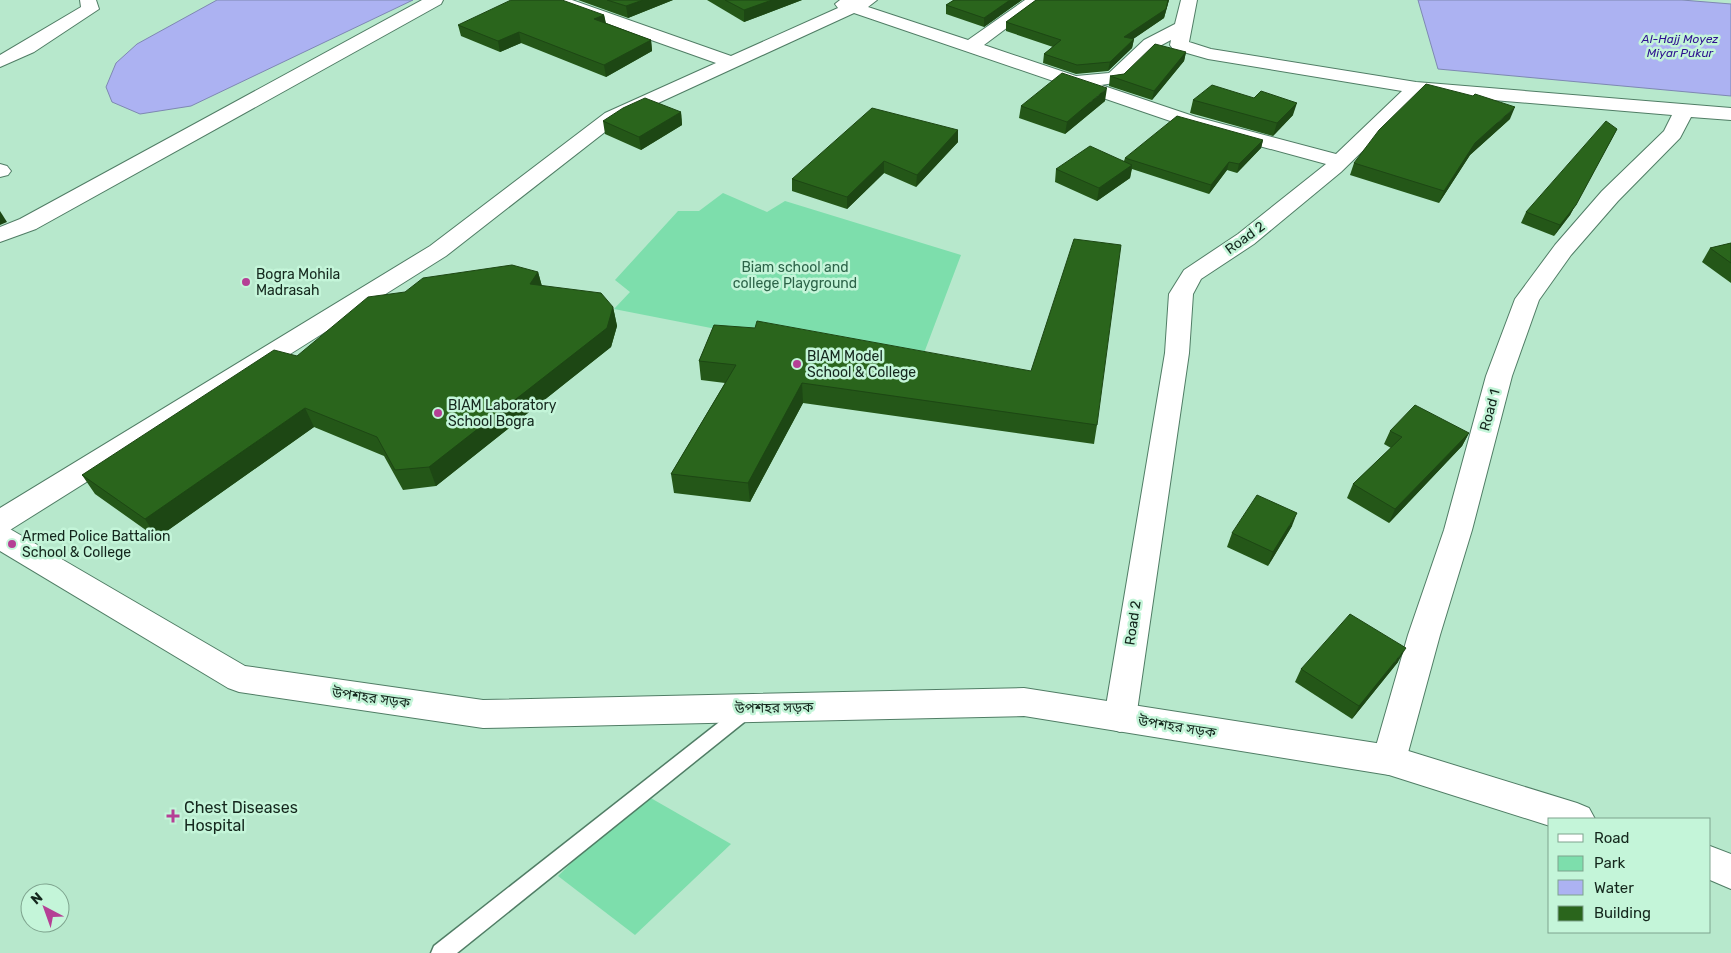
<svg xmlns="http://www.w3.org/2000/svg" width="1731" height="953" viewBox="0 0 1731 953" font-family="Rubik,'Noto Sans Bengali',sans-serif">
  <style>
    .green { fill: #7ddeac }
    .water { fill: #acb2f2; stroke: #7e88b2 }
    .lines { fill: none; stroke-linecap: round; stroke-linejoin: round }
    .service-casing { stroke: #507d65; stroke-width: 3 }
    .minor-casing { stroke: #507d65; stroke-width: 2 }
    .secondary-casing { stroke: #507d65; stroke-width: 2 }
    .service { fill: #fff; fill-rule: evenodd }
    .minor { fill: #fff; fill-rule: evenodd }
    .secondary { fill: #fff; fill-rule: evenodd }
    .wall { fill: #245718 }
    .shaded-wall { fill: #1d4714 }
    .building { fill: #2a651c; stroke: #1d4714 }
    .poi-dot { fill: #b53f95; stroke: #c4f5d9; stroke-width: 2 }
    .labels { text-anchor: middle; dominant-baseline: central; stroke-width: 5; stroke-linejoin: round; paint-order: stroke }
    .far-water-label { font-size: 12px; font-style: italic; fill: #2e118f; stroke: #c4f5d9 }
    .street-label { font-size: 14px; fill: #14271d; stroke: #c4f5d9 }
    .park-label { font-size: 14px; fill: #2d6449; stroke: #c4f5d9 }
    .poi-label { font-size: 14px; fill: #14271d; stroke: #c4f5d9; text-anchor: start }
    .near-poi-label { font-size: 16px; fill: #14271d; stroke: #c4f5d9; text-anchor: start }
  </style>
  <rect width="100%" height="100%" fill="#b7e8cc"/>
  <g class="green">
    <path d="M 723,193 L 767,212 L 785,201 L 961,255 L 921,361 L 762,338 L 614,309 L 630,292 L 615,280 L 678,211 L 699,211 Z"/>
    <path d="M 642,793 L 731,844 L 635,935 L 558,876 Z"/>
  </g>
  <g class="water">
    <path d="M 217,0 L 413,0 L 191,106 L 140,114 L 112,102 L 106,87 L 116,63 L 137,44 Z"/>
    <path d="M 1418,0 L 1682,0 L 1731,4 L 1731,96 L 1438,69 Z"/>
  </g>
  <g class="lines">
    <g class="service-casing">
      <path id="service" d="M 747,702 L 753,705 L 756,710 L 753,715 L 457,953 L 431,953 L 434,946 L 741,705 Z"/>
    </g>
    <g class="minor-casing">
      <g id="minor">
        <path d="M 80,0 L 96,0 L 99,9 L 34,52 L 0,67 L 0,55 L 81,7 Z"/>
        <path d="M 422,0 L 443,0 L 441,4 L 36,229 L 0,242 L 0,227 L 20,219 Z"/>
        <path d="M 548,0 L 572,0 L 731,56 L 838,8 L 835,4 L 840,0 L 877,0 L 868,7 L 968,40 L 1025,0 L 1044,0 L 984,45 L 1076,76 L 1109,73 L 1144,40 L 1175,24 L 1181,0 L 1197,0 L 1189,42 L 1211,49 L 1416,82 L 1731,108 L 1731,120 L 1691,117 L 1680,138 L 1618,201 L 1571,255 L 1539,300 L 1512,376 L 1472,530 L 1440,635 L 1406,760 L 1401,771 L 1389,775 L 1377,771 L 1372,760 L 1408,635 L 1444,530 L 1486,376 L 1515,299 L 1555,245 L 1602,191 L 1664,131 L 1672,115 L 1421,94 L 1341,172 L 1254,244 L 1201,279 L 1193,294 L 1189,353 L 1136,718 L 1132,728 L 1120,732 L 1108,728 L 1104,718 L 1165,353 L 1169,294 L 1184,270 L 1238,234 L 1326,164 L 1182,125 L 854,13 L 619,121 L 446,256 L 10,530 L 0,533 L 0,508 L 430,246 L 605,113 L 716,63 L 550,4 ZM 1171,40 L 1170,45 L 1173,49 L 1208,59 L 1402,91 L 1336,154 L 1196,117 L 1101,85 L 1121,82 L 1156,48 Z"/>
        <path d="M 0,164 L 7,166 L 11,171 L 8,175 L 0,177 Z"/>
      </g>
    </g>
    <g class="secondary-casing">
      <g id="secondary">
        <path d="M 0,526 L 10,529 L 245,666 L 483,700 L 1024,688 L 1389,745 L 1577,803 L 1589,808 L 1595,819 L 1550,819 L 1550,826 L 1389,775 L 1024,716 L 483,728 L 239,692 L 228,688 L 0,551 Z"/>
        <path d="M 1710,846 L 1731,854 L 1731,889 L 1710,880 Z"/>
      </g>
    </g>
    <use href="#service" class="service"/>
    <use href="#minor" class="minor"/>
    <use href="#secondary" class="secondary"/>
  </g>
  <g class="wall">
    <path d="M 578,0 L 673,0 L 628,18 Z"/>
    <path d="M 707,0 L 802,0 L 744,22 Z"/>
    <path d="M 954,0 L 1022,0 L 984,27 L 946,14 L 946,5 Z"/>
    <path d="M 1036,0 L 1169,0 L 1164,18 L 1133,39 L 1134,39 L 1132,48 L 1108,71 L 1076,74 L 1043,63 L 1044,54 L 1053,47 L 1006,31 L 1006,22 Z"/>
    <path d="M 604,15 L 606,23 L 651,40 L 652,51 L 606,77 L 521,43 L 500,52 L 461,36 L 458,25 Z"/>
    <path d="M 1186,52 L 1184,61 L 1152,100 L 1109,86 L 1110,76 L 1124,74 Z"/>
    <path d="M 1193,100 L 1293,115 L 1273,136 L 1190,113 Z"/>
    <path d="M 1105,101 L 1065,134 L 1019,118 L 1021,106 Z"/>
    <path d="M 681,112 L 682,125 L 641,150 L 605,134 L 603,121 Z"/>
    <path d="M 1510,119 L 1470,155 L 1439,203 L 1350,175 L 1354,163 Z"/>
    <path d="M 1617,129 L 1570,215 L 1554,236 L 1521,223 L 1526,212 Z"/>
    <path d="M 958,130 L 958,142 L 916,187 L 884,173 L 847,209 L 792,191 L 792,179 Z"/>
    <path d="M 1263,140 L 1261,148 L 1237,173 L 1227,170 L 1209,194 L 1132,169 L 1130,178 L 1097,201 L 1055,182 L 1056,169 L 1124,161 L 1125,158 Z"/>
    <path d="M 1731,243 L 1731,283 L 1702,262 L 1710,248 Z"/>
    <path d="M 538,272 L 542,286 L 613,307 L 617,326 L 611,347 L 436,486 L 403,490 L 384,456 L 314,427 L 157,538 L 95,494 L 82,475 L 297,356 Z"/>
    <path d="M 714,325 L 1097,425 L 1094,444 L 803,403 L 750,502 L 674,493 L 671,474 L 725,383 L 701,380 L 699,361 Z"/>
    <path d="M 1390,431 L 1469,433 L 1462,446 L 1389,523 L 1347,498 L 1353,484 L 1391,448 L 1384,444 Z"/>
    <path d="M 1292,526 L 1268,566 L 1227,547 L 1232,533 Z"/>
    <path d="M 1398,662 L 1352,719 L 1295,682 L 1301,669 Z"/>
  </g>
  <g class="shaded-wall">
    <path d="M 643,0 L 673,0 L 628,18 L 626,6 Z"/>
    <path d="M 772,0 L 802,0 L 744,22 L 744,10 Z"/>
    <path d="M 1010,0 L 1022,0 L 984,27 L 984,18 Z"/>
    <path d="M 1168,0 L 1169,0 L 1164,18 L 1123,46 L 1124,37 Z"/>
    <path d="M 604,15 L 606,26 L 594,19 Z"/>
    <path d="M 519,32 L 521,43 L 500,52 L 498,41 Z"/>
    <path d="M 1134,39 L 1132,48 L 1108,71 L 1110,62 Z"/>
    <path d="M 651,40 L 652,51 L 606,77 L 604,65 Z"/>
    <path d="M 1186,52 L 1184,61 L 1152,100 L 1154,91 Z"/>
    <path d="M 1107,88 L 1105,101 L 1065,134 L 1067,122 Z"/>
    <path d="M 1297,103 L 1293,115 L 1273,136 L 1277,123 Z"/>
    <path d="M 1515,107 L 1510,119 L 1470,155 L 1439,203 L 1444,191 L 1475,143 Z"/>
    <path d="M 681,112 L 682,125 L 641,150 L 639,137 Z"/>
    <path d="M 1617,129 L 1570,215 L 1554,236 L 1560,225 Z"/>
    <path d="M 958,130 L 958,142 L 916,187 L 917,175 Z"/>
    <path d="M 1263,140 L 1261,148 L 1237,173 L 1239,164 Z"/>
    <path d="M 884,161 L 884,173 L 847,209 L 847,197 Z"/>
    <path d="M 1229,162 L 1227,170 L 1209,194 L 1211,185 Z"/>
    <path d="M 1132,165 L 1130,178 L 1097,201 L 1099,188 Z"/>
    <path d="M 0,211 L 7,222 L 0,225 Z"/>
    <path d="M 538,272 L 543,291 L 530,284 Z"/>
    <path d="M 613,307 L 617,326 L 611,347 L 436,486 L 429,467 Z"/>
    <path d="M 802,383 L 803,403 L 750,502 L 748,483 Z"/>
    <path d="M 305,408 L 314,427 L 157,538 L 145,519 Z"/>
    <path d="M 1469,433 L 1462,446 L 1389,523 L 1395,509 Z"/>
    <path d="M 1297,513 L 1292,526 L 1268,566 L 1273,552 Z"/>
    <path d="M 1406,648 L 1398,662 L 1352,719 L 1359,706 Z"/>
  </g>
  <g class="building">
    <path d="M 511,0 L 562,0 L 604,15 L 594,19 L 651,40 L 604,65 L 519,32 L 498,41 L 458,25 Z"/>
    <path d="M 607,0 L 643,0 L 626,6 Z"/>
    <path d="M 725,0 L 772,0 L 744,10 Z"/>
    <path d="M 954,0 L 1010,0 L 984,18 L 946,5 Z"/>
    <path d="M 1036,0 L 1168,0 L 1166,9 L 1124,37 L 1134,39 L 1110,62 L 1077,65 L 1044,54 L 1061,40 L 1006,22 Z"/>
    <path d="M 1155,44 L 1186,52 L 1154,91 L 1110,76 L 1124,74 Z"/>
    <path d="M 1062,73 L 1107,88 L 1067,122 L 1021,106 Z"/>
    <path d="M 1426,84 L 1473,96 L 1475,94 L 1515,107 L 1475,143 L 1444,191 L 1354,163 L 1379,130 Z"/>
    <path d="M 1212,85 L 1254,98 L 1261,91 L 1297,103 L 1277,123 L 1193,100 Z"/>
    <path d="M 645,98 L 681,112 L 639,137 L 603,121 L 623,108 Z"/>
    <path d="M 872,108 L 958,130 L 917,175 L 884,161 L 847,197 L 792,179 Z"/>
    <path d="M 1177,116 L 1263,140 L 1239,164 L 1229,162 L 1211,185 L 1125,158 Z"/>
    <path d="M 1606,121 L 1617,129 L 1576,205 L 1560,225 L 1526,212 Z"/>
    <path d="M 1090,146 L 1132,165 L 1099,188 L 1056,169 Z"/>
    <path d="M 1074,239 L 1121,245 L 1097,425 L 802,383 L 748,483 L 671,474 L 736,365 L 699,361 L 714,325 L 755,328 L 757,321 L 1031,371 Z"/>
    <path d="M 1731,243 L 1731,263 L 1710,248 Z"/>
    <path d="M 512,265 L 538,272 L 530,284 L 601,293 L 613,307 L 607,328 L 429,467 L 395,470 L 377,437 L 305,408 L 145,519 L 82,475 L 274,350 L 297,356 L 368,297 L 405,292 L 423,278 Z"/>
    <path d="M 1415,405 L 1469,433 L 1395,509 L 1353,484 L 1402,437 L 1390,431 Z"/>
    <path d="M 1257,495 L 1297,513 L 1273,552 L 1232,533 Z"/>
    <path d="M 1350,614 L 1406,648 L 1359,706 L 1301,669 Z"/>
  </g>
  <g class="poi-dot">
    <circle cx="246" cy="282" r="5"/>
    <circle cx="797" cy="364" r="5"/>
    <circle cx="438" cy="413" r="5"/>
    <circle cx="12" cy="544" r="5"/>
    <path d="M170.5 808.5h5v5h5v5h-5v5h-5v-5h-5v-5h5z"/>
  </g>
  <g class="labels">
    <g class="far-water-label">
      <text x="1680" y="39">Al-Hajj Moyez<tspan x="1680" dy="14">Miyar Pukur</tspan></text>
    </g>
    <g class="street-label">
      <text transform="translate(1245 238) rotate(-36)">Road 2</text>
      <text transform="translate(1490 410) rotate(-75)">Road 1</text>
      <text transform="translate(1133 623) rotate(-82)">Road 2</text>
      <text transform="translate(371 698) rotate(8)">উপশহর সড়ক</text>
      <text transform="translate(774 708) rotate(-1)">উপশহর সড়ক</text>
      <text transform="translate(1177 727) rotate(9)">উপশহর সড়ক</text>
    </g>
    <g class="park-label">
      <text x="795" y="267">Biam school and<tspan x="795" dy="16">college Playground</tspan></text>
    </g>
    <g class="poi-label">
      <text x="256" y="274">Bogra Mohila<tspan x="256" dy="16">Madrasah</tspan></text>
      <text x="807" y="356">BIAM Model<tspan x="807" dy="16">School &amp; College</tspan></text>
      <text x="448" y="405">BIAM Laboratory<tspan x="448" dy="16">School Bogra</tspan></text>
      <text x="22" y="536">Armed Police Battalion<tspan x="22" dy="16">School &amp; College</tspan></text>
    </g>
    <g class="near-poi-label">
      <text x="184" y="807">Chest Diseases<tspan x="184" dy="18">Hospital</tspan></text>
    </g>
  </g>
  <rect x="1548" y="818" width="162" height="115" fill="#c4f5d9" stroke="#7ea38e"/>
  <rect x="1558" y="834" width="25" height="8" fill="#ffffff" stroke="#7ea38e"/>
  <text x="1594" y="843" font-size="15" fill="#14271d">Road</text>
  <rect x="1558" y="856" width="25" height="15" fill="#7ddeac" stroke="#7ea38e"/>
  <text x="1594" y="868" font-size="15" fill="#14271d">Park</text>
  <rect x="1558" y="880" width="25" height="15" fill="#acb2f2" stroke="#7ea38e"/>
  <text x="1594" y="893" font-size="15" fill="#14271d">Water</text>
  <rect x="1558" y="906" width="25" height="15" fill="#2a651c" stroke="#7ea38e"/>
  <text x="1594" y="918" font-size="15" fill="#14271d">Building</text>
  <g transform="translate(45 908) rotate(319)"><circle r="24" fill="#c4f5d9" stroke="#7ea38e"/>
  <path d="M0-4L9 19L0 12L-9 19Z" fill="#b53f95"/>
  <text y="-8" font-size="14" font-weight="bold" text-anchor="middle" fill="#14271d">N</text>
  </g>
</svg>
